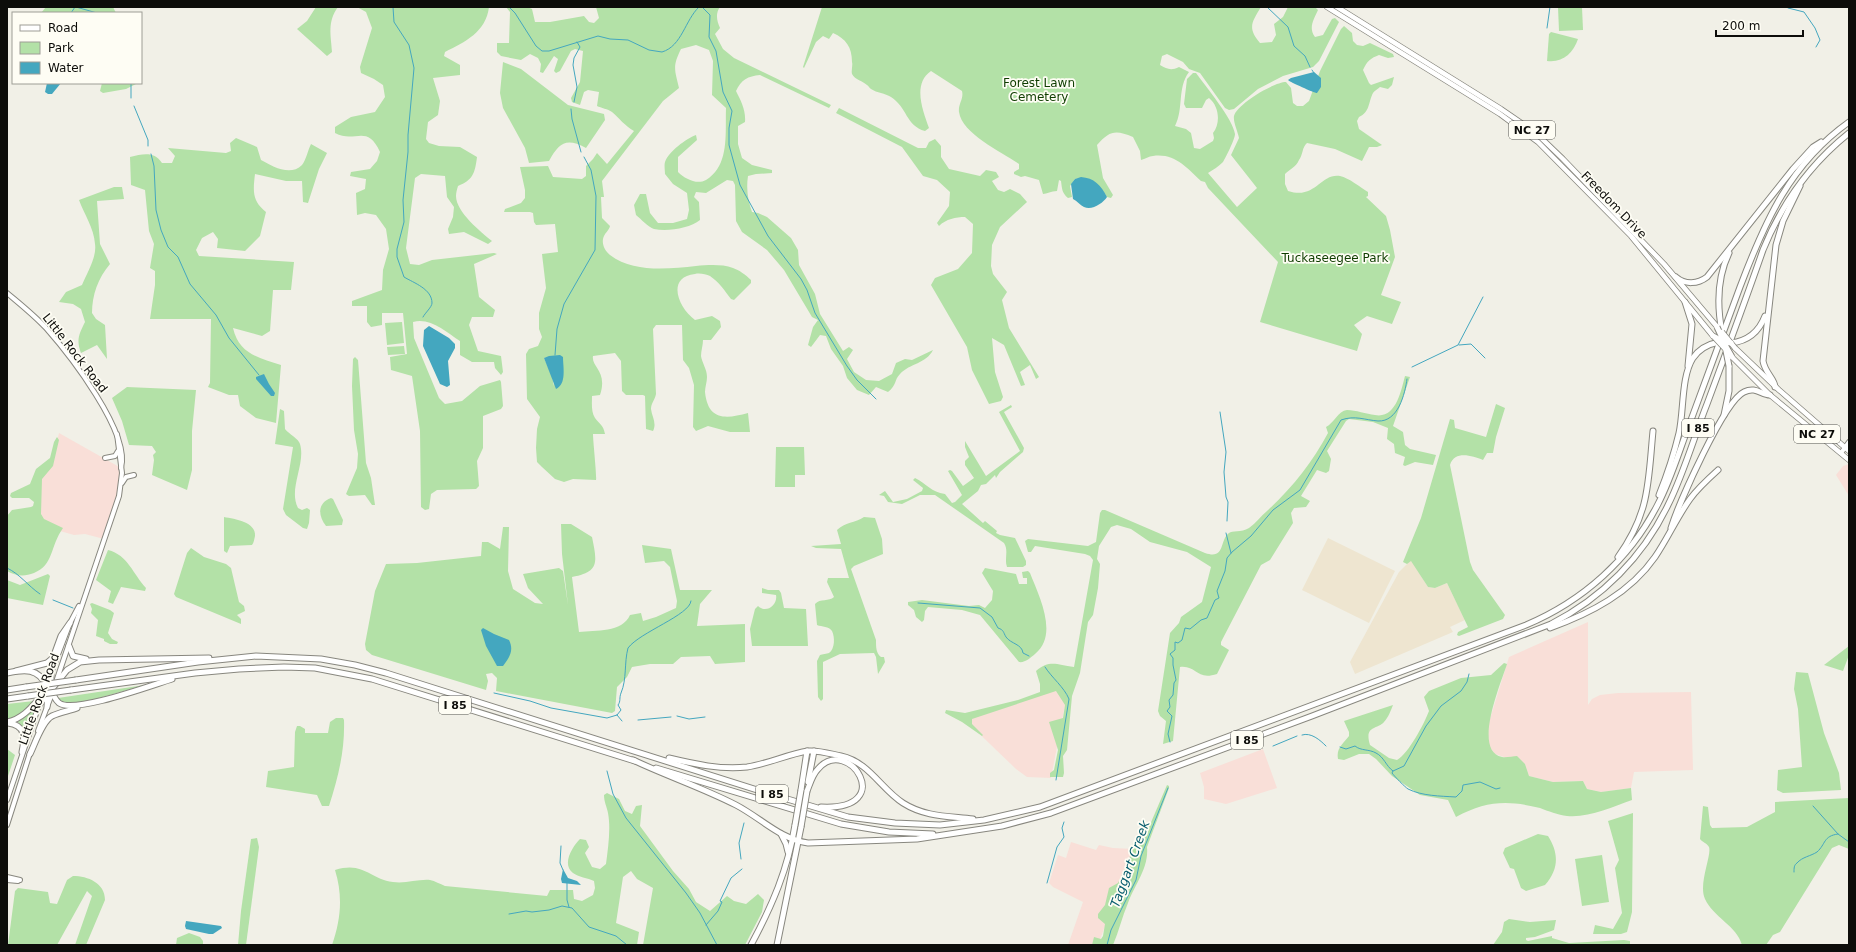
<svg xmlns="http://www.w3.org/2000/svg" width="1856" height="952" viewBox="0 0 1856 952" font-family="'DejaVu Sans',sans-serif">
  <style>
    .commercial { fill: #f9dfd8 }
    .industrial { fill: #eee5d0 }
    .green { fill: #b3e1a7; fill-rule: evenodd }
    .water { fill: #44a7bf }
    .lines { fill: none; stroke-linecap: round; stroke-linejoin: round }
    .stream { stroke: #44a7bf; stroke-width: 1 }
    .secondary-casing { stroke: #88877f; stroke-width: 6 }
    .primary-casing { stroke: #88877f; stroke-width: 6 }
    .highway-casing { stroke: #88877f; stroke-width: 7 }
    .secondary { stroke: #fff; stroke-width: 4 }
    .primary { stroke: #fff; stroke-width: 4.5 }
    .highway { stroke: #fff; stroke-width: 5 }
    .primary-bridge-casing { stroke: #88877f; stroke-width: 6; stroke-linecap: butt }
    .highway-bridge-casing { stroke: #88877f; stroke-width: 7; stroke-linecap: butt }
    .primary-bridge { stroke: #fff; stroke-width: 4.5 }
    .highway-bridge { stroke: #fff; stroke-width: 5 }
    .labels { text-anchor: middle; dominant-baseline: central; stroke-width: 3.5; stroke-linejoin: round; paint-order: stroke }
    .shield { fill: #fefdf4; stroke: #555550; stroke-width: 1 }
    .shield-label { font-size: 11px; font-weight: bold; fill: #0d0d0a }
    .park-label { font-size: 12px; fill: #0f3d00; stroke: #fefdf4 }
    .street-label { font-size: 12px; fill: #0d0d0a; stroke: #fefdf4 }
    .water-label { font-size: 13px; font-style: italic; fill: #075d6e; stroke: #fefdf4 }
  </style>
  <rect width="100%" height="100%" fill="#f1f0e7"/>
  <g class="commercial">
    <path d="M 59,433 L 121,468 L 120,487 L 104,539 L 85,534 L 74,535 L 39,525 L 37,468 L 50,469 Z"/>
    <path d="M 1849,464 L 1849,496 L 1836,475 L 1843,466 Z"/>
    <path d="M 1588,622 L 1588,705 L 1592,699 L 1600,695 L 1618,693 L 1691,692 L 1693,770 L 1634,772 L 1631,788 L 1601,792 L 1587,789 L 1583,781 L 1553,782 L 1529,776 L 1525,764 L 1495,754 L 1489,746 L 1488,735 L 1489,722 L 1509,657 Z"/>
    <path d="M 1057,689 L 1065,705 L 1051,778 L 1027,777 L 1016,769 L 965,720 Z"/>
    <path d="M 1263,749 L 1277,788 L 1226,804 L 1204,799 L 1204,787 L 1200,773 Z"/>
    <path d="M 1071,842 L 1096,850 L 1099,845 L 1113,848 L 1134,849 L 1098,945 L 1068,945 L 1083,902 L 1053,887 L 1049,883 L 1058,855 L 1066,858 Z"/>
  </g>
  <g class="industrial">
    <path d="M 1328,538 L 1395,571 L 1369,623 L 1302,590 Z"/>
    <path d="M 1411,560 L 1428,587 L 1435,588 L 1447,583 L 1465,620 L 1450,627 L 1453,632 L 1355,674 L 1350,662 L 1399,572 Z"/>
  </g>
  <g class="green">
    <path d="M 46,7 L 113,7 L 116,13 L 41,13 Z"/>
    <path d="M 316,7 L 338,7 C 327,22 331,35 332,52 L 327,56 L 297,29 L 307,21 Z"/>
    <path d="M 357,7 L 489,7 C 486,32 465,42 445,52 L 444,56 L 460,65 L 460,75 L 433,78 L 440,101 L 438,115 L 428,122 L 426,139 L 429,143 L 439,146 L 460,147 L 477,157 C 475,173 473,180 458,186 C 457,189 456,193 456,196 C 456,212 481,232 492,241 L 488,244 L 464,232 L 449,234 L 448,229 L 453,217 L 454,207 L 447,197 L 445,176 L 421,174 L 415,178 L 406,248 L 410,264 L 419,265 L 432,260 L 494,253 L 497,254 L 474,264 L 479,297 L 495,310 L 493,317 L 472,317 L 469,325 L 478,351 L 501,356 L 503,372 L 501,375 L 495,368 L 494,362 L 472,362 L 460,355 L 460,341 C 446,332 430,317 413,322 L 414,338 L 439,398 L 445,404 L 462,401 L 480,386 L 500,380 L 501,382 L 503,406 L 501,409 L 483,416 L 483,448 L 477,461 L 479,486 L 476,489 L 437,490 L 431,494 L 429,509 L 425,510 L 421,507 L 420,431 L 412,376 L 391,370 L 390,357 L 407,354 L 403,313 L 382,313 L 382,325 L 371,327 L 367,322 L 367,306 L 352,306 L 352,301 L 382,290 L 383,270 L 389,249 L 386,229 L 376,215 L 365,213 L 357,215 L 356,193 L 365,189 L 366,179 L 350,176 L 351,172 L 370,169 L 377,161 L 380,152 C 367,123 355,144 335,133 L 335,127 L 351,117 L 375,112 L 385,97 L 383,85 L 374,79 L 361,73 L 360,67 L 372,28 L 366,12 Z"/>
    <path d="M 506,7 L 527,7 L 532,9 L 535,22 L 550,22 L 584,16 L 589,22 L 594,23 L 599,18 L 596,7 L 720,7 C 715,14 717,21 720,28 L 715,34 L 723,49 L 734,58 L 831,105 L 829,108 L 760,75 C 748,76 741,80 736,91 C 741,101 746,110 745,122 L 738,126 L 738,144 L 742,158 L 752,165 L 772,170 L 772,173 L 756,174 L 748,176 C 746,189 748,201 752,212 L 758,213 L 767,217 L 791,238 L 798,250 L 799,265 L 815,294 L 820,314 L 843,351 L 849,347 L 853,350 L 847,359 L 854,372 L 866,380 L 879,381 L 892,374 L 896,363 L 905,359 L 912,360 L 933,350 C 926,364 910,363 900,374 C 894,380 897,385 888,392 L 876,387 L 869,395 L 857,390 L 847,378 L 843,366 L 831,349 L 826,336 L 820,335 L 811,347 L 808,345 L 813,327 L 818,320 L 812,317 L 784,270 L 767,250 L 742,232 L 736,221 L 735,185 L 733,181 L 727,180 L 706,193 L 696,192 L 694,197 L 699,202 L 700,220 C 690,228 668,232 654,229 C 648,227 641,219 636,215 L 634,205 L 640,194 L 646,194 L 650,213 L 658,223 L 673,223 L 687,219 L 689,210 L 687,193 L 673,184 L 665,174 C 665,171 664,165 665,162 C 669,151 686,139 696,135 L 697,140 L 678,157 L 678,172 C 685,179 697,185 706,180 C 730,166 725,132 726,108 L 712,95 L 713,61 L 709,50 L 696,45 L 681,49 C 672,67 675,70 679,88 L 663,101 L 602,181 L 604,197 L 601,197 L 602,218 L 610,226 C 609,231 604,233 603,239 C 602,245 605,251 610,255 C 634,273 668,269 696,266 C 708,265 722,264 733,268 C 739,270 746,275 751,280 L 751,283 L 734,300 L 731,299 C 725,291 719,282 710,276 C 706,274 699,273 695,274 C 666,277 678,308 695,320 L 712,316 L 720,321 L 721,327 L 711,340 L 703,340 C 703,345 701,351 701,356 C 702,363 707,369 707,377 C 707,382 705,387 705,392 C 708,421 726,419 748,413 L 750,432 L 730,432 L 708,426 L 696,431 L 693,427 L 694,385 L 689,368 L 683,360 L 682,325 L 656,325 L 653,329 L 656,394 C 655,400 651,403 651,409 C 652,417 657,423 653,431 L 646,429 L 645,396 L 643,395 L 626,395 L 622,391 L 621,361 L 615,353 L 593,356 C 591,367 608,371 600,395 L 592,396 C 592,403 591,412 595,418 C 600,425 603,424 605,434 L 593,434 C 593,441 597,477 596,480 L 573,479 L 564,482 L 555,479 L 542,467 L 537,462 L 536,448 L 537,429 L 540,417 L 527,399 L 526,354 L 529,349 L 538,346 L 542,337 L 539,329 L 539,313 L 546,288 L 542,254 L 558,252 L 555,224 L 536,225 L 534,222 L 533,213 L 530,212 L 504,212 L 505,209 L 521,203 L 525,198 L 525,190 L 520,167 L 548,166 L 553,177 L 582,179 L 586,176 L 586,166 L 593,159 L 597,153 L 607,164 L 634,131 C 625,126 619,118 612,112 C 608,109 601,108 597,106 L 599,92 L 588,90 L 584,92 L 580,105 L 572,102 L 571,98 L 580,82 L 583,51 L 575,49 L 571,51 L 560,71 L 556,73 L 554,71 L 558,59 L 554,56 L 543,73 L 540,72 L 541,64 L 538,58 L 530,54 L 521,60 L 501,56 L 497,52 L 497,43 L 509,43 L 510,12 ZM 557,356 L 554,386 L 552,376 L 544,358 Z"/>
    <path d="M 822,7 L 1261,7 C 1252,22 1247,28 1260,43 L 1272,42 L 1276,35 L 1274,24 L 1283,17 L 1288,7 L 1315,7 L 1318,10 C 1314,19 1308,28 1315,37 L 1323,35 L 1332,19 L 1335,18 L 1339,22 L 1319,61 L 1313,67 L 1283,76 L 1258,89 L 1234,109 L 1229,110 L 1225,108 L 1200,73 L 1189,69 L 1183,62 L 1167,54 L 1162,56 L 1160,65 C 1167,69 1171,71 1179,67 L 1189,72 C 1177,88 1184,109 1175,126 L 1186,129 L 1191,133 L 1194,148 L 1200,149 L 1213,141 L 1214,138 L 1213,133 C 1221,123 1219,106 1209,98 L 1206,100 L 1202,108 L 1186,108 L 1184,104 L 1187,79 L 1193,73 L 1196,73 C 1206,87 1233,119 1235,134 C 1235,139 1226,157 1223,162 C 1219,166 1213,170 1208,173 L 1237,207 L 1257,188 L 1231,155 L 1239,138 C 1238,132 1233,122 1234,116 C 1237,104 1274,82 1286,82 L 1291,88 L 1293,103 L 1297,106 L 1303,106 L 1309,101 L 1320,71 L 1341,29 L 1344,26 L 1352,33 L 1353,41 L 1357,45 L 1363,46 L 1370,43 L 1393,54 L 1394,57 L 1388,58 L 1379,55 C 1371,58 1367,61 1363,70 L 1369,83 L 1371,85 L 1394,77 L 1392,85 L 1388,89 L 1380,87 C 1378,89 1374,91 1373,93 C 1368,103 1370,112 1359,117 L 1357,121 L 1359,129 L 1382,145 L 1377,147 L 1369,147 L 1362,161 L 1335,149 L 1307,143 C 1302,147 1303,155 1299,160 C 1296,167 1290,169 1285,174 L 1285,184 L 1288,191 C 1316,200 1320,173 1340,176 C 1349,178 1360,187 1368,192 L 1368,196 L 1366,197 L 1386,216 L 1390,230 L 1395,257 L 1381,295 L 1401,302 L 1392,324 L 1367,316 L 1354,325 L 1362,334 L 1357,351 L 1260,322 L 1278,262 L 1208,188 L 1205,182 L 1201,181 C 1187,168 1175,153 1153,156 C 1149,156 1145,159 1141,160 L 1140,151 L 1133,137 C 1116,130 1110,130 1097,145 L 1103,178 L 1113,195 L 1111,198 L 1107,197 C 1101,186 1088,175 1075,179 L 1070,186 L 1072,197 L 1068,198 C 1062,193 1062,189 1061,181 L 1059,180 L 1057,191 C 1051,191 1047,194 1043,194 L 1039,180 L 1025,176 L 1021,177 L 1014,174 L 1014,172 L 1019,169 L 1019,164 C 1002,152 962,134 959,112 C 958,104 964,99 962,91 L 931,71 C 912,84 923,111 929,128 L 925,131 C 906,126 907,107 891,97 C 885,93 877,93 871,89 C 869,88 869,86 867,85 C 863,81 855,80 852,74 C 851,70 853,66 852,62 C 852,47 846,39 833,33 L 829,39 L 823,36 L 816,42 L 804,68 L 803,67 Z"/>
    <path d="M 1558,7 L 1582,7 L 1583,30 L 1559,31 Z"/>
    <path d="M 1551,32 L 1578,39 C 1573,53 1563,63 1547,61 L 1549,34 Z"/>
    <path d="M 503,62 L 521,69 L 568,105 L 604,114 L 605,120 L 586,148 C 566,137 559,143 549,161 L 529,163 L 525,148 L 503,108 L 500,93 Z"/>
    <path d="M 102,83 L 138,83 L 126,89 L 103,93 L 100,91 Z"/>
    <path d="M 839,108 L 918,148 L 926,148 L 929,142 L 935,139 L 941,146 L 941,157 L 949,169 L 980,176 L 986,170 L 996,172 L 999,177 L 992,181 L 998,190 L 1004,192 L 1010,189 L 1020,194 L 1027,202 L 1000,227 L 992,245 L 991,266 L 993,274 L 1007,292 L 1002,300 L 1009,328 L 1039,377 L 1036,379 L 1030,365 L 1020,372 L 1025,385 L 1021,386 L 1004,345 L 992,338 L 995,372 L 1003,397 L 1001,401 L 989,404 L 972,370 L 967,347 L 931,285 L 935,278 L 958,269 L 972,253 L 973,224 L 965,217 C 956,217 946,219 939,226 L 937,223 L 949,206 L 950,192 L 937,180 L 923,176 L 902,147 L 836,113 Z"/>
    <path d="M 236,138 L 257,147 L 261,160 C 272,166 290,177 302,165 C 306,160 308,150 311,144 L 327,153 L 319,169 L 308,203 L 303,202 L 302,181 L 286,181 L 255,174 C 253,191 252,201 266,212 L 260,236 L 245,251 L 217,248 L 218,239 L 213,232 L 202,238 L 196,250 L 199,256 L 294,262 L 291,290 L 273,290 L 270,331 L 262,336 L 233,328 C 239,354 259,358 281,365 L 276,423 L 256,418 L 240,406 L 238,395 L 229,395 L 208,387 L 210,383 L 211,319 L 150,319 L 155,285 L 155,271 L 150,268 L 154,244 L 149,231 L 145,190 L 131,185 L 130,157 C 143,154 154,151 162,163 L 172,163 L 175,156 L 168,148 L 226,153 L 231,151 L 230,143 Z"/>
    <path d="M 114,187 L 122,187 L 124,199 L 97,201 L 100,244 L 110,264 C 98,278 92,295 92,313 L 96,319 L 105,325 L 107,359 L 97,345 L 81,353 C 76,340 79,334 85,322 L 81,309 L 73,304 L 59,302 L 66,292 L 82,285 C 87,273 97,257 95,244 C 94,228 84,214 79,200 Z"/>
    <path d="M 402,322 L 404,343 L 387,345 L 385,323 Z"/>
    <path d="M 404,346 L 405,354 L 388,355 L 387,347 Z"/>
    <path d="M 355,357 L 358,360 L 366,463 L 371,478 L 375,505 L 372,505 L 365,495 L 349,496 L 346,494 L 357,468 L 358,454 L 354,430 L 352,386 L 353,359 Z"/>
    <path d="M 1405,376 L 1410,377 L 1393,426 L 1403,432 L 1405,445 L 1410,449 L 1436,455 L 1433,465 L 1415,462 L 1405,466 L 1403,465 L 1405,457 L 1395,453 L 1394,444 L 1387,439 L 1388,428 L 1373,422 L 1349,419 L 1346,421 L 1327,451 L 1331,459 L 1329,471 L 1326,473 L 1317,470 L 1301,496 L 1310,501 L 1306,507 L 1294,508 L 1291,513 L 1293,523 L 1270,560 L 1261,565 L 1221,642 L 1221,645 L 1229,650 L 1217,674 C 1196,681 1197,665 1180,667 L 1173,741 L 1163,744 L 1166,721 L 1160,716 L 1158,711 L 1170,633 L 1179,623 L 1181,617 L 1202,602 L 1211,567 L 1187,552 L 1150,542 L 1131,529 L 1117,525 L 1111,527 L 1099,546 L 1097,559 L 1100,564 L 1098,588 L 1093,615 L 1088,622 L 1080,673 L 1072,696 L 1067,750 L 1063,756 L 1064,773 L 1063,777 L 1050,777 L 1050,773 L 1054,770 L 1058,750 L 1049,722 L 1063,718 L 1065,705 L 1056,691 L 972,719 L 972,724 L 983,735 L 982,736 L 962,722 L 945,713 L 946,710 L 965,713 L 1018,700 L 1040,692 L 1040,684 L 1036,671 C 1050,659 1057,665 1074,667 L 1093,560 L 1090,556 L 1085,554 L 1035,546 L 1031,552 L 1028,552 L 1025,541 L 1028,539 L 1088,546 L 1096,542 L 1100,513 L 1102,510 L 1105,510 L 1205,553 C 1226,560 1219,540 1229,533 C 1232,530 1241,533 1249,528 C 1256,523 1261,516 1267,511 C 1292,488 1312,463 1328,433 L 1326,427 C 1334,423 1338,411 1347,410 C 1356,410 1366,414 1375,415 C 1396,419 1401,391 1405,376 Z"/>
    <path d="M 127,387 L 196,390 L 192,431 L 192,470 L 187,490 L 152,475 L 154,460 L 153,455 L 156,452 L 152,446 L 129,445 L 122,421 L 112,398 Z"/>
    <path d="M 1496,404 L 1505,408 L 1496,437 L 1493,453 L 1487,453 L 1483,460 C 1472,456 1455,450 1450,465 L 1470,562 L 1473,570 L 1505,615 L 1503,619 L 1459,636 L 1457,635 L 1458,632 L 1468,627 L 1447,583 L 1435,588 L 1428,587 L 1411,561 L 1407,564 L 1403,562 L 1421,518 L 1450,419 L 1454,420 L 1455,428 L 1486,437 Z"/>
    <path d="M 1011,405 L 1012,407 L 1004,412 L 1024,448 L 1023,452 L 1000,472 L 996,478 L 995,475 L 986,484 L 981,485 L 978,491 L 962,504 L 983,523 L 985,521 L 997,531 L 996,533 L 1000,535 L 1015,538 L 1026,561 L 1026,565 L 1023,567 L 1007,567 C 1004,559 1009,551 1004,543 L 935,495 L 920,495 L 902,504 L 888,502 L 884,496 L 879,495 L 885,491 L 893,502 L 907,499 L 922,491 L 923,488 L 913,480 L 915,478 C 927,484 931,492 945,494 L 952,503 L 955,502 L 962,495 L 948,471 L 950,470 L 952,471 L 963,486 L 974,478 L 965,465 L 965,461 L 969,457 L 965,447 L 965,441 L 986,476 L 1020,451 L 999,412 Z"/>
    <path d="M 280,409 L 284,411 L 285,429 C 289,434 299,439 300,444 C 306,464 288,489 298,508 L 302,510 L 307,508 L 310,510 L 309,523 L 307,529 L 303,528 L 286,515 L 283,509 L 293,447 L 275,444 Z"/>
    <path d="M 57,437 L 59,440 L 53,466 L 42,479 L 41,514 L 44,519 L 63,528 C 50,546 54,565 34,573 C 24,577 16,576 7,571 L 7,516 L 12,510 L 31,507 L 33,506 L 34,502 L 29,498 L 12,498 L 10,496 L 11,493 L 30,484 L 36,469 L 50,458 L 54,442 Z"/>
    <path d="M 776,447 L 804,447 L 805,475 L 795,475 L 795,487 L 775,487 Z"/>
    <path d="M 331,498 L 333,499 L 343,520 L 342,525 L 326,526 C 318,516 317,503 331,498 Z"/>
    <path d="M 224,517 C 235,519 256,522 255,536 C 254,540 254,542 252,545 L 230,546 L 227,553 L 224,551 Z"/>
    <path d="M 864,517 L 875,518 L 882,539 L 883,554 L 854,566 L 851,569 L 876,640 C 876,647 876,653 881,657 L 884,657 L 885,662 L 878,674 L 876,657 L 874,653 L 840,654 L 823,662 L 823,699 L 821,701 L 818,697 L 817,661 L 820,655 C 822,654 827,654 829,653 C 835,649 835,637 832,631 C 829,626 822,627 817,625 L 815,604 C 820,598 829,602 834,597 L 827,582 L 828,578 L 849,578 L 841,549 L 816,548 L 811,546 L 841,544 L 837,530 C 845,522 855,523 864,517 Z"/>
    <path d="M 561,524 L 571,524 L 592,537 C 597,562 600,572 572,577 L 579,632 C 596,630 622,633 630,615 L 641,613 L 643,621 L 656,617 L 676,608 L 677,601 L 670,567 L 664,561 L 645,563 L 642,545 L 671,549 L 680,590 L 712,590 L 700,604 L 697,626 L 745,624 L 745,662 L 715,664 L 710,656 L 681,657 L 673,664 L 650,664 L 632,667 L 627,677 L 617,687 L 615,711 L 612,713 L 496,691 L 497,678 L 492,673 L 486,674 L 488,681 L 486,690 L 372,655 L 366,650 L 365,644 L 375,591 L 386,564 L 417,563 L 481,556 L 482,542 L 488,542 L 500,549 L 503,527 L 509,527 L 508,571 L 513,589 L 535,603 L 543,604 L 528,588 L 523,574 L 559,568 L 563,571 L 568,605 L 562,554 Z"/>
    <path d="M 191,548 L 204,557 L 226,564 L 231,568 L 239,602 L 244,606 L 245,611 L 237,615 L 241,619 L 241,624 L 176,597 L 174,594 L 187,553 Z"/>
    <path d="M 108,550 C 128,555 133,574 146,588 L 145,591 L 121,587 L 113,604 L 108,602 L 111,591 L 96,580 Z"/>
    <path d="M 985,568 L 1016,574 L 1019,584 L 1027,584 L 1027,578 L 1023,578 L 1022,572 L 1028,571 L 1030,573 C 1039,596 1059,635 1035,654 C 1030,658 1025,663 1019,662 L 980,615 L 962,610 L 928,607 L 925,611 L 924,620 L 922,622 L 916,617 L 914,610 L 908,605 L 908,602 L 922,600 L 969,606 L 979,605 L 985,608 L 992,600 L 993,591 L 982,573 Z"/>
    <path d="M 48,574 L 50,576 L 43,605 L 7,598 L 7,580 L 20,585 Z"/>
    <path d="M 762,588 L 768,590 L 779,590 L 781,593 L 784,608 L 806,609 L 808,646 L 752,646 L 750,629 L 755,609 L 758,606 C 766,614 778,605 776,595 L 762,593 Z"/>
    <path d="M 92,603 L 110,610 L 114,613 L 108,633 L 112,639 L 118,642 L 117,644 L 110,644 L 104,641 L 104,639 L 96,636 L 98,620 L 91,613 L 92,609 L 90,604 Z"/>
    <path d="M 1849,646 L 1849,655 L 1843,671 L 1824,665 Z"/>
    <path d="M 1504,663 L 1507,664 C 1501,683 1472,751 1502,757 C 1506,758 1513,756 1517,756 L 1525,764 L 1529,776 L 1553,782 L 1583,781 L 1587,789 L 1601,792 L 1631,788 L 1632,800 C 1612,807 1589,818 1567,816 C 1558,815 1548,811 1540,808 C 1507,800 1486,801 1456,817 L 1448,800 L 1420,795 L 1392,776 L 1376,759 L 1369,754 L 1359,754 L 1344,760 L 1338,759 C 1336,748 1343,744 1349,736 L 1349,732 L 1344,721 L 1393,705 C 1391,710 1388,718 1384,722 C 1377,730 1364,725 1370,745 L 1389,758 L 1397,760 C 1409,753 1424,724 1429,711 L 1424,697 L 1429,691 L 1461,678 L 1491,675 Z"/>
    <path d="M 1796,672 L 1808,673 L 1824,733 L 1839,773 L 1841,790 L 1783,793 L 1777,790 L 1778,770 L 1802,767 L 1798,709 L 1794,689 Z"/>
    <path d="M 145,685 L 81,703 L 64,703 L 58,698 Z"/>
    <path d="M 34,701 L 16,717 L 7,720 L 7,704 Z"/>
    <path d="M 34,708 L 35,709 L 26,731 L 17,721 Z"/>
    <path d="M 336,718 L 343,718 L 344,720 C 345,751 338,778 329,806 L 322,806 L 317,795 L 266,787 L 268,771 L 294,767 L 295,732 L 297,726 L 300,726 L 305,729 L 305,733 L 328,733 L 330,722 Z"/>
    <path d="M 7,749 L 15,755 L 7,779 Z"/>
    <path d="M 1167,785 L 1169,786 L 1169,788 L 1147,847 C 1149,868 1135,884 1128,903 C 1122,917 1119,931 1113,945 L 1092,945 L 1094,937 L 1101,939 L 1103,936 L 1105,924 L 1098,918 L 1098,914 L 1105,905 L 1109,888 L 1118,883 L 1129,860 L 1133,843 L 1146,834 Z"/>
    <path d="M 607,793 L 619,799 L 625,811 L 632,814 L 636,806 L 642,805 L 640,826 L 673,871 L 689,889 L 696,902 L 710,911 L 727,896 L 734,901 L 746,904 L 758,894 L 764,900 L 762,912 L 745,945 L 643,945 L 653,888 L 637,879 L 631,871 L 623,877 L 616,923 L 639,932 L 637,945 L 332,945 C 341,919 343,896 335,870 C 364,861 369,879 393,882 C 405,884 418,879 430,880 C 435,881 440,884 445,886 L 547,896 L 550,890 L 573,890 L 574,899 L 582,901 L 593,895 L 595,888 L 594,881 C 588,878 578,877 573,873 C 561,864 573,846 580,839 L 586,840 L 589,847 L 585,853 L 592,867 L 600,869 L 606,864 C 608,848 611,829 608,813 C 607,807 604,802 604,795 Z"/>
    <path d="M 1849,798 L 1849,849 L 1839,845 L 1832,848 L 1780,932 L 1773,935 L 1766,945 L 1742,945 C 1737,926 1713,917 1705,899 C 1698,884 1712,855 1709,847 C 1707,843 1702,842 1700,839 L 1703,806 L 1708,807 L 1710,825 L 1712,828 L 1747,827 L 1775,812 L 1775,802 Z"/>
    <path d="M 1633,813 L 1632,912 L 1627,932 L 1621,934 L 1593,934 L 1595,925 L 1613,929 L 1622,913 L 1615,868 L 1619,860 L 1608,821 Z"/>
    <path d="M 1538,834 L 1548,836 C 1559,853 1559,869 1545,885 L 1526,891 L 1521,888 L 1514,869 L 1510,868 L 1503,853 L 1505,848 Z"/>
    <path d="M 257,838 L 259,847 L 246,945 L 238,945 L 241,911 L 251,839 Z"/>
    <path d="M 1602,855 L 1609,902 L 1582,906 L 1575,859 Z"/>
    <path d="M 73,876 C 88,876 105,883 105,900 L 86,945 L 75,945 L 92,896 L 87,891 L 57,945 L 8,945 L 15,891 L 18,888 L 48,892 L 50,903 L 57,904 L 67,880 Z"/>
    <path d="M 1509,919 L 1530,922 L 1556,920 L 1554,930 L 1535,937 L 1526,938 L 1526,940 L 1528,941 L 1552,936 L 1552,938 L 1569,943 L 1624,940 L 1630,941 L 1630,945 L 1493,945 L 1502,932 L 1504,922 Z"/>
    <path d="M 189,933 L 200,937 L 203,941 L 203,945 L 176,945 L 177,938 Z"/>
  </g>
  <g class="water">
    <path d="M 1314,72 L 1321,78 L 1321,87 L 1317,93 C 1314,93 1290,82 1288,80 L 1291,78 Z"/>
    <path d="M 47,83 L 61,83 L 52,94 L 48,94 L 45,92 Z"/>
    <path d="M 1081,177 C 1094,178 1101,185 1107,197 C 1103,203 1092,211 1084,207 C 1080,205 1077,201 1073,199 L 1071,184 L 1075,179 Z"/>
    <path d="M 429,326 L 449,338 L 455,344 L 455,348 L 448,361 L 450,385 L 447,387 L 440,384 L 423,346 L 424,330 Z"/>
    <path d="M 560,355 L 563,357 C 563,367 567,384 556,389 L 544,358 L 549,356 Z"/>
    <path d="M 264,374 L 269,384 L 275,393 L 274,396 L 271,396 L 256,379 L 256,377 Z"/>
    <path d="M 483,628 L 494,634 L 509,640 C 514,650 510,657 503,666 L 497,666 L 486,646 L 481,630 Z"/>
    <path d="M 563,869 L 568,878 L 577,881 L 581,885 L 562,883 L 561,879 Z"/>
    <path d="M 186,921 L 221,926 L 222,928 L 213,934 L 209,934 L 186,929 L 185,926 Z"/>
  </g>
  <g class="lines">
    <g class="stream">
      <path d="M 76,7 L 97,13"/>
      <path d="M 393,7 L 394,22 L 409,45 L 414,68 L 408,135 L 408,152 L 403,200 L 404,222 L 397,249 L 397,257 L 404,277 C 414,283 432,289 432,303 C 432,307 425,313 423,317"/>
      <path d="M 509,7 L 515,13 L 536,46 L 542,51 L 549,51 L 598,36 L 610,39 L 628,40 L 649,50 L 662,52 C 682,46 685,20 699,7"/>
      <path d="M 702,7 L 710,15 L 709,37 L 716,51 L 723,92 L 732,111 L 729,128 L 729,145 L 740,185 L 768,236 L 801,279 L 807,290 L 815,313 L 847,366 L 857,380 L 876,399"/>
      <path d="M 1267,7 L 1288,27 L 1294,46 L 1305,56 L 1310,67"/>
      <path d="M 1788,8 L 1804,12 L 1815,28 L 1820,40 L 1816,47"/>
      <path d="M 71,13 L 75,7"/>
      <path d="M 1547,28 L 1550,7"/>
      <path d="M 1312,70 L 1314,73"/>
      <path d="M 131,83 L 131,98"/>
      <path d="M 574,102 L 577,87 L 573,65 L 574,58 L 580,47 L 577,42"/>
      <path d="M 134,106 L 148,140 L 148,146"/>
      <path d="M 571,109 L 572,119 L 581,152"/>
      <path d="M 151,154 L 154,166 L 156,210 L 161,230 L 168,247 L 178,257 L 190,284 L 216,315 L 229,338 L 259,375"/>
      <path d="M 1459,345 L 1471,344 L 1485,358"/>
      <path d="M 555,355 L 557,329 L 564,304 L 595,250 L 596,196 L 591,170 L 584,157"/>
      <path d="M 1412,367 L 1458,345 L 1483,297"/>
      <path d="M 1220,412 L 1226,452 L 1224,472 L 1226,497 L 1228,502 L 1227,521"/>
      <path d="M 1226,533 L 1231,553"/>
      <path d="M 7,568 C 20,574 28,586 40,594"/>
      <path d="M 53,600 L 73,608"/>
      <path d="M 918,603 L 980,608 L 992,617 L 998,628 C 1004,630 1003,632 1006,637 C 1011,644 1022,644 1023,653 L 1029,656"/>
      <path d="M 1045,667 C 1052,678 1064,687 1069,699 L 1056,780"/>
      <path d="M 494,693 L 530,701 L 551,708 L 607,718 L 617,715 L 621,710 L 618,705 C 621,701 619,698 621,693 C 627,679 624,663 628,648 C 640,632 690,615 691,601"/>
      <path d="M 617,715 L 622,721"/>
      <path d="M 677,716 L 689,719 L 705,717"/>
      <path d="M 638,720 L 671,717"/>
      <path d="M 1302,735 C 1311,732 1320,740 1326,746"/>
      <path d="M 1170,742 L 1168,734 L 1172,716 L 1167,711 L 1170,707 L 1169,700 L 1173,695 L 1174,683 L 1176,680 L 1173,665 L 1173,658 L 1170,654 L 1175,650 L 1175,642 L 1178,643 L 1182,640 L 1185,628 L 1190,629 L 1201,620 L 1207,618 L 1215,600 L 1219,598 L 1217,591 L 1225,571 L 1227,558 L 1232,552 L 1251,536 L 1273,510 L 1300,490 L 1341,420 C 1355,415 1365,420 1378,421 C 1398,422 1405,394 1407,379"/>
      <path d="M 1273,746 L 1297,736"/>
      <path d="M 1340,747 L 1346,749 L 1355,746 C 1361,751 1369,749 1376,753 C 1384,757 1386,766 1393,771 L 1392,773 C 1395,777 1405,787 1408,789 C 1422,796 1440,796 1456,797 L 1462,791 L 1463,785 L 1480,782 L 1496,789 L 1500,788"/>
      <path d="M 607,771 L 613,794 L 626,818 L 686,893 L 700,913 L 717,945"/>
      <path d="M 1393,771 L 1404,766 L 1426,726 L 1441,706 L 1461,691 L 1467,682 L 1469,674"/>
      <path d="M 1813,806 L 1838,834 L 1849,842"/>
      <path d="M 561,846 L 560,863 L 563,870"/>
      <path d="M 741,859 L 739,843 L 744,823"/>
      <path d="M 1794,872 C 1794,868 1794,865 1797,863 C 1802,857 1811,856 1817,852 C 1826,844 1823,836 1838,834"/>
      <path d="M 567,883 L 567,900 L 569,907"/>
      <path d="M 1047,883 L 1057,847 L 1064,837 L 1062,828 L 1064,822"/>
      <path d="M 509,914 L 526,911 L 532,912 L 549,910 L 562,906 L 572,908 L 589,927 L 616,936 L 627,945"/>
      <path d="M 706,925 L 718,911 L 722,902 L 720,901 L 731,878 L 742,869"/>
      <path d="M 1107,945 L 1111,930 L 1136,880 L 1141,856 L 1168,788"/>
    </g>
    <g class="secondary-casing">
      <g id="secondary">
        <path d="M 7,293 C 20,304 34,315 46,328 C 69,354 131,433 121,468"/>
        <path d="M 1841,453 L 1849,442"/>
        <path d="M 105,458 L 115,456 L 118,451"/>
        <path d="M 122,483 L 126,477 L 134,475"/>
        <path d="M 56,682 L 119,496 L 122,473 L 117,434"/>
        <path d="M 43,694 L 70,623 L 79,606"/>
        <path d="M 38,731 L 53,691"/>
        <path d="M 7,800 L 40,702"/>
        <path d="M 7,825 L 30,753"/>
        <path d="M 7,877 L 20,880"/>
        <path d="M 7,880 L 18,881"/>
      </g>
    </g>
    <g class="primary-casing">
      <g id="primary">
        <path d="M 1327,7 L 1500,114 L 1538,142 L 1631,236 L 1713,336"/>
        <path d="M 1337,7 L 1501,109 L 1536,133 L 1563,159 L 1664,264 L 1719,329"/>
        <path d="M 1735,348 L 1779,390 L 1849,451"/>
        <path d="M 1732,357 L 1770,395 L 1849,460"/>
      </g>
    </g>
    <g class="highway-casing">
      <g id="highway">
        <path d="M 1676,277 C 1685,285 1698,284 1707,277 L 1793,169 L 1813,147 L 1821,142"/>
        <path d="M 1685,302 L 1692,324 L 1688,366"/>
        <path d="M 1722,332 C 1717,306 1717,278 1729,253"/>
        <path d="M 1731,343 C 1748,341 1759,332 1765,316"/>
        <path d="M 1775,387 C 1775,379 1765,373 1763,361 L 1776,245 L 1783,221 L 1800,186"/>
        <path d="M 1724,415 L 1729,391 L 1729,366"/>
        <path d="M 1659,495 C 1667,475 1674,454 1679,433 C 1684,411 1681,377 1693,358 C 1699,349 1709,344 1719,342"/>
        <path d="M 1671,528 C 1679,503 1724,401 1744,392 C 1756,386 1761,395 1770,395"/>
        <path d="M 1618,557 C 1650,512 1648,483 1653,431"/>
        <path d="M 1550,628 C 1591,613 1630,593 1655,557 C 1668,538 1677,517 1690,499 C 1698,488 1708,479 1718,470"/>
        <path d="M 69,646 L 73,656 L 86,659"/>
        <path d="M 16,671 L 47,663 L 53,658 L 61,636 L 70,623"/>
        <path d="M 51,671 C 51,682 50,695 59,703 C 74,714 152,685 172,679"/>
        <path d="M 7,673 C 25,669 38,668 47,686"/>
        <path d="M 76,680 L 198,662 L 256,656 L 321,659 L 355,665 L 386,673 L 767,793 L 848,817 L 895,823 L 940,825 L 984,820 L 1040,807 L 1526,625 C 1583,601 1630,559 1658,504 C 1672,477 1680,448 1691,420 C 1707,376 1724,331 1740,287 C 1765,221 1790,164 1849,122"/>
        <path d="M 7,690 L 26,687"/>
        <path d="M 71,690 L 195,673 L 239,669 L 284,667 L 315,668 L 372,679 L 635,761"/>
        <path d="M 7,699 L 28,696"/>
        <path d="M 39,705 L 67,670 L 80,662 L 99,660 L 209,658"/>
        <path d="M 47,707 L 48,694"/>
        <path d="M 7,722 C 24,719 34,704 45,692"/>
        <path d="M 8,723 C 26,725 25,738 22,752"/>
        <path d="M 30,754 C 35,744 42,721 52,716 C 60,712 69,711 77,708"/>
        <path d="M 669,758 C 694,764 721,770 747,767 C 768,764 788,754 808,751 C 819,750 831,754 841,756 C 869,762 881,789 903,803 C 925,817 948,816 973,819"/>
        <path d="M 633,760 C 667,776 703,788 736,805 C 761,818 780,839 808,843 L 917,839 L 1002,826 L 1051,813 L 1312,716 L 1551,624 C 1602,598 1643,557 1668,505 C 1684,473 1694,437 1707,404 C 1726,353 1745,302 1763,250 C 1782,203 1809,165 1849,133"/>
        <path d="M 656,768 L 841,824 L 889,832 L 933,834"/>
        <path d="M 808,782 L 814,751"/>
        <path d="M 801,790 L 807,751"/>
        <path d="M 807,791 C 810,784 812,775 818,769 C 848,734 899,811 821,807"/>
        <path d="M 781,834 L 786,844 L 788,852"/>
        <path d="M 751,945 C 772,906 788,869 795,825"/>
        <path d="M 777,945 L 801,827"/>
      </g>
    </g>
    <use href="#secondary" class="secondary"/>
    <use href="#primary" class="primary"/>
    <use href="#highway" class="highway"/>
    <g class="primary-bridge-casing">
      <g id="primary-bridge">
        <path d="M 1722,332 L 1735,348"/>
        <path d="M 1715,338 L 1727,351"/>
      </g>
    </g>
    <g class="highway-bridge-casing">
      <g id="highway-bridge">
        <path d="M 1717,327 L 1724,342"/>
        <path d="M 1713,336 L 1724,342"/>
        <path d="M 1723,339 L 1724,342 L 1731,343"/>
        <path d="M 1724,343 L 1732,357"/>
        <path d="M 1726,351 L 1729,366"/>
        <path d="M 26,687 L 76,680"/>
        <path d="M 28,696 L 71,690"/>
        <path d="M 795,825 L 801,790"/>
        <path d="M 801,827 L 807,791"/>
      </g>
    </g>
    <use href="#primary-bridge" class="primary-bridge"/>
    <use href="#highway-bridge" class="highway-bridge"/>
  </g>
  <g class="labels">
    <g class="shield">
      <rect x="1509" y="121" width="46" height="18" rx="3"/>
      <rect x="1682" y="419" width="32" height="18" rx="3"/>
      <rect x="1794" y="425" width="46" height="18" rx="3"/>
      <rect x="439" y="696" width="32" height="18" rx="3"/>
      <rect x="1231" y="731" width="32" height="18" rx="3"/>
      <rect x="756" y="785" width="32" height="18" rx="3"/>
    </g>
    <g class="shield-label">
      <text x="1532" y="130">NC 27</text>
      <text x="1698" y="428">I 85</text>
      <text x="1817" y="434">NC 27</text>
      <text x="455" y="705">I 85</text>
      <text x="1247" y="740">I 85</text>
      <text x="772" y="794">I 85</text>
    </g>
    <g class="park-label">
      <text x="1039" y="83">Forest Lawn<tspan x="1039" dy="14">Cemetery</tspan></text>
      <text x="1335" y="258">Tuckaseegee Park</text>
    </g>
    <g class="street-label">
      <text transform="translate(1614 205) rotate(46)">Freedom Drive</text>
      <text transform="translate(75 353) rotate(52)">Little Rock Road</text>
      <text transform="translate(39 699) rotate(-70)">Little Rock Road</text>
    </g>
    <g class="water-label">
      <text transform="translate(1130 864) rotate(-70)">Taggart Creek</text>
    </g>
  </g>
  <rect width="1856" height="952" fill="none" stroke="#0d0d0a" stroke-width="16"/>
  <rect x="12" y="12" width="130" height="72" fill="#fefdf4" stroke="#9e9d96"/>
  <rect x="20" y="25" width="20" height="6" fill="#ffffff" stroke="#9e9d96"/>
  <text x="48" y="32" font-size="12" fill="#0d0d0a">Road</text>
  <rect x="20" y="42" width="20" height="12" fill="#b3e1a7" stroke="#9e9d96"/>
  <text x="48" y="52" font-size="12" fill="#0d0d0a">Park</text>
  <rect x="20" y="62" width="20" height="12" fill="#44a7bf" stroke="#9e9d96"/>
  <text x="48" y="72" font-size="12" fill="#0d0d0a">Water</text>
  <path d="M1716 30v6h87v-6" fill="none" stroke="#0d0d0a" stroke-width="2"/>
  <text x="1722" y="30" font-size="12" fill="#0d0d0a" stroke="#fefdf4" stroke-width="3" paint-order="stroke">200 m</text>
</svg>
